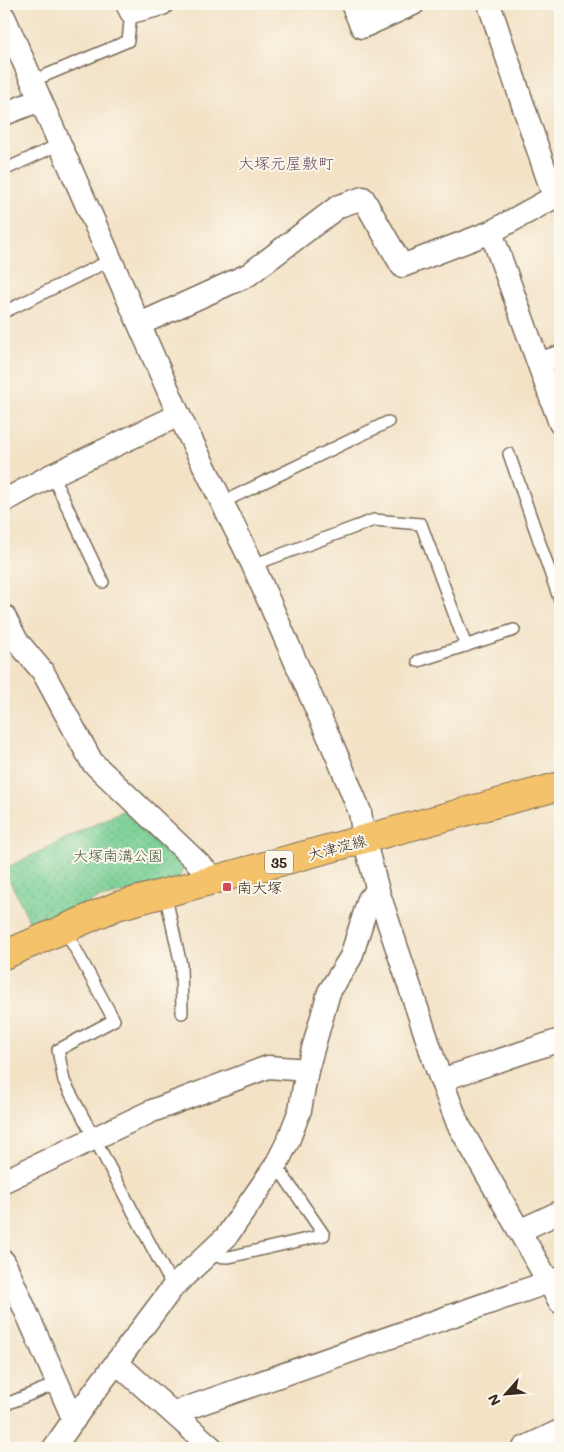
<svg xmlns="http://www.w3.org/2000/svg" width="564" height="1452" viewBox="0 0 564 1452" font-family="Mali,'Klee One',sans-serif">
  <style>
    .grass { fill: url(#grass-dots); stroke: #587c58 }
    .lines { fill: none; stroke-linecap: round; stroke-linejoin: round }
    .service-casing { stroke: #7b6a59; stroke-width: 14 }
    .minor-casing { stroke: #7b6a59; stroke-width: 25 }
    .primary-casing { stroke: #7b6a59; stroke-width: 30 }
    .service { stroke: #fff; stroke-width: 11 }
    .minor { stroke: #fff; stroke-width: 22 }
    .primary { stroke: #f3c26a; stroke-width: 28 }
    .poi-dot { fill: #d1495b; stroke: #fbf7ec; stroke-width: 2 }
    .labels { text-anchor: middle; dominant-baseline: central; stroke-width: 4; stroke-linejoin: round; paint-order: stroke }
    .shield { fill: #fbf7ec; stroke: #75685c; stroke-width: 1 }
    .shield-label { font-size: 14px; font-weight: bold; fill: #3b2a1e }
    .street-label { font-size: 15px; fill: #3b2a1e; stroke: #fbf7ec }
    .park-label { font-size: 15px; fill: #4d5b41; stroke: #fbf7ec }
    .poi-label { font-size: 15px; fill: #3b2a1e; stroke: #fbf7ec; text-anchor: start }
    .neighbourhood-label { font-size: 16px; fill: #6c5060; stroke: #fbf7ec }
  </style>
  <defs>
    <pattern id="grass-dots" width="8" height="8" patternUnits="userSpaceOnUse" patternTransform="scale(1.25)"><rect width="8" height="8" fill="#76ce93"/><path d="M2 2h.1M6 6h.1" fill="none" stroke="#62a777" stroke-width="1.8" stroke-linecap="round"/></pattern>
  </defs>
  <rect width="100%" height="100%" fill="#fbf7ec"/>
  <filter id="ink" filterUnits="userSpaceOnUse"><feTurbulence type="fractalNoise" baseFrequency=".02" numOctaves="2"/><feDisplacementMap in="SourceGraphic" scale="10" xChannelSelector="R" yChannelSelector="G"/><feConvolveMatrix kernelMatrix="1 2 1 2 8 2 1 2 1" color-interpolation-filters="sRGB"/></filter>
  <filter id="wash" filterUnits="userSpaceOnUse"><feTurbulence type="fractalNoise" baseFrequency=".0096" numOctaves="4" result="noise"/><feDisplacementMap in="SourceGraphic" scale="20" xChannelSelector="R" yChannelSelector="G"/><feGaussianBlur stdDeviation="1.12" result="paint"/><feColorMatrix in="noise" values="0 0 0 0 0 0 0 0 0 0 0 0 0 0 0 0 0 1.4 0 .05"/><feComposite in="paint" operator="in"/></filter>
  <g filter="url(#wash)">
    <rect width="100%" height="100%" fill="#f3e2c6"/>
    <path class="grass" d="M 126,809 L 184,864 L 179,879 L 97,899 L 32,926 L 4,869 Z"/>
  </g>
  <g filter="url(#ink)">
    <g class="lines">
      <g class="service-casing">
        <g id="service">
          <path d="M 32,81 L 128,41 L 131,12"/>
          <path d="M 4,170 L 60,144"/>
          <path d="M 4,312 L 111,260"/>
          <path d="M 509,454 L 560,601"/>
          <path d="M 52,475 L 103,582"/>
          <path d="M 223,502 L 388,422"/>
          <path d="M 253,565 L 374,520 L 421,524 L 466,646"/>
          <path d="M 418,661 L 514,630"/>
          <path d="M 165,893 L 181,965 L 182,1013"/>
          <path d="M 64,928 L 114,1020 L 58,1050 L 64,1081 L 173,1287"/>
          <path d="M 207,1256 L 229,1257 L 324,1235 L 276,1165"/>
          <path d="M 4,1405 L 58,1383"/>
        </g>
      </g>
      <g class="minor-casing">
        <g id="minor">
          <path d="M 127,4 L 131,12 L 162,4"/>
          <path d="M 352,4 L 362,27 L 413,4"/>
          <path d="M 489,4 L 554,197"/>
          <path d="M 4,17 L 179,415 L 253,565 L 338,758 L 360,812 L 364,839 L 378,891 L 437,1069 L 458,1124 L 560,1302"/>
          <path d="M 4,114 L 40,100"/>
          <path d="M 560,194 L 491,232 L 560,423"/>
          <path d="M 140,324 L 248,275 L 339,206 L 363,198 L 402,266 L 491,232"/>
          <path d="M 539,363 L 560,357"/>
          <path d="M 4,501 L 52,475 L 179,415"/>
          <path d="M 4,616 L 17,641 L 43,672 L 92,762 L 216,880"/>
          <path d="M 441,1080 L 560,1040"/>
          <path d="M 4,1181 L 152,1111 L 268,1067 L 307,1070"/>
          <path d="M 519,1231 L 560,1212"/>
          <path d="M 4,1262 L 74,1420"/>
          <path d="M 116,1362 L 212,1448"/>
          <path d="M 173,1413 L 560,1278"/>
          <path d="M 54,1448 L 79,1412 L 173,1287 L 226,1237 L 276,1165 L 288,1141 L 300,1110 L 307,1070 L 329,992 L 351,957 L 369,899 L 378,891"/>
          <path d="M 524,1448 L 560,1431"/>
        </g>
      </g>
      <g class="primary-casing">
        <path id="primary" d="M 4,955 L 117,906 L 560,786"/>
      </g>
      <use href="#service" class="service"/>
      <use href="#minor" class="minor"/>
      <use href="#primary" class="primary"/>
    </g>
  </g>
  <rect class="poi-dot" x="222" y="882" width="10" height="10" rx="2.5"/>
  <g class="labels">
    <rect class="shield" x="265" y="850.5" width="28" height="23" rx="4"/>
    <g class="shield-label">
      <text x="279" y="862">35</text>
    </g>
    <g class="street-label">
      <text transform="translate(337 847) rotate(-15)">大津淀線</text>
    </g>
    <g class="park-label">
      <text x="118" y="855">大塚南溝公園</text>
    </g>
    <g class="poi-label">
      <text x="237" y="887">南大塚</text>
    </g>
    <g class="neighbourhood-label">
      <text x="286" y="162">大塚元屋敷町</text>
    </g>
  </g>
  <rect width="564" height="1452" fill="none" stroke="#fbf7ec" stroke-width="20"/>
  <g transform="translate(506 1394) rotate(243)" stroke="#fbf7ec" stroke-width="4" paint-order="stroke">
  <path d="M0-4L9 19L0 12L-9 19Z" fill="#3b2a1e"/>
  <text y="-8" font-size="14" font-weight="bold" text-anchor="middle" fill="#3b2a1e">N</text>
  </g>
</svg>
